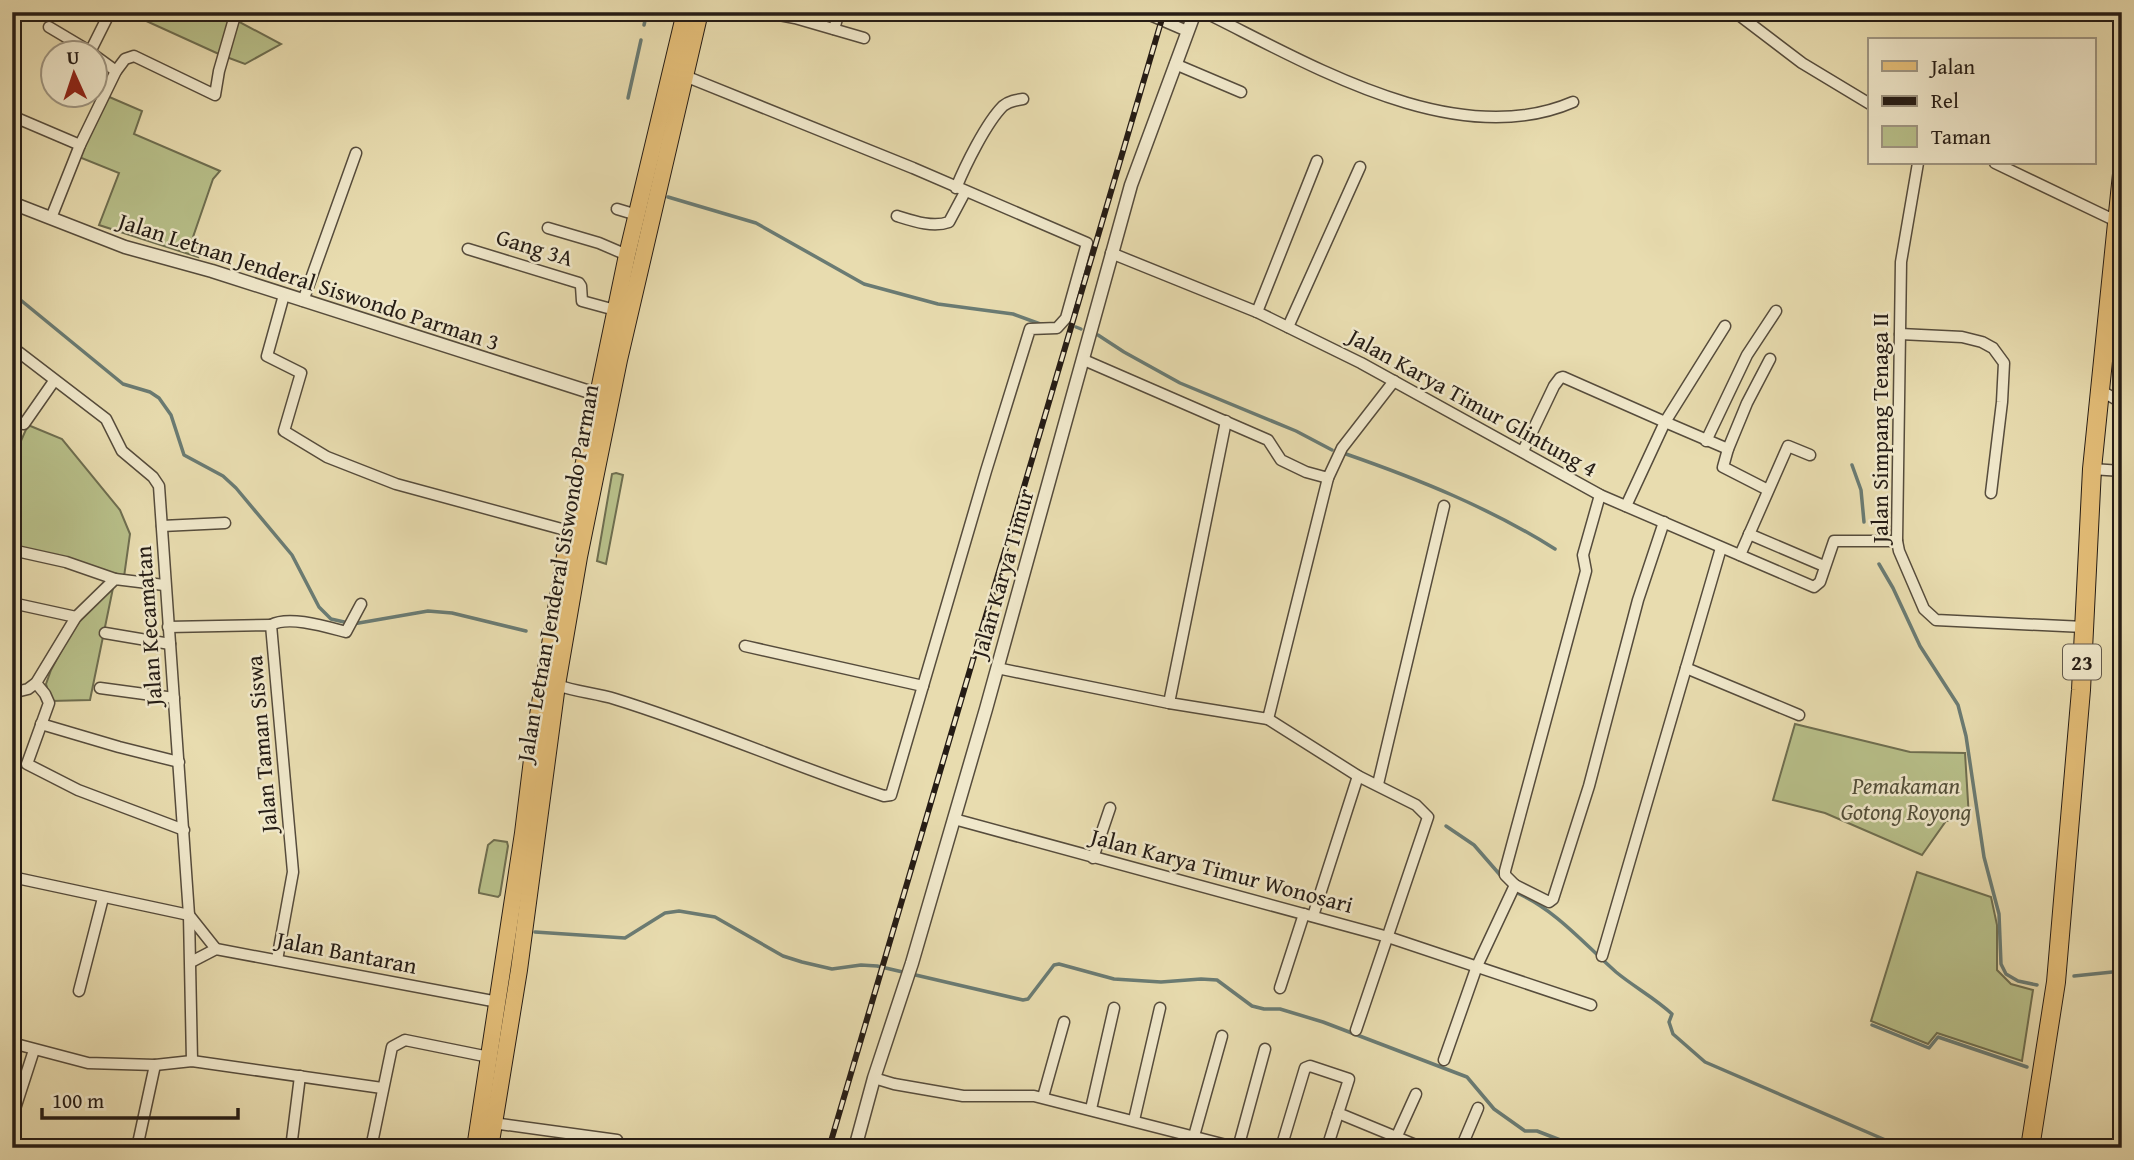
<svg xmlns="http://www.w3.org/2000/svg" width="2134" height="1160" viewBox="0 0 2134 1160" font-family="'Gentium Book Plus',serif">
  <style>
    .green { fill: #b8c08a; stroke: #6e6e50; stroke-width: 2 }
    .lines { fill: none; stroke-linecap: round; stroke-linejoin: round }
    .stream { stroke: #6a7b73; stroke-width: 3.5 }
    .minor-casing { stroke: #564c3c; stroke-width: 13 }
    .tertiary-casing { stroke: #564c3c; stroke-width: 15 }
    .primary-casing { stroke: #251c15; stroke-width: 18 }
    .trunk-casing { stroke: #251c15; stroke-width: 20 }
    .minor { stroke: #f0e8cb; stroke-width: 10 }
    .tertiary { stroke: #f0e8cb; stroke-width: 12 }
    .primary { stroke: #e4be78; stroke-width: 16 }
    .trunk { stroke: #e4be78; stroke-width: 18 }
    .rail-casing { stroke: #251c15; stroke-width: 6 }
    .rail { stroke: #f0e8cb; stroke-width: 3.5; stroke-dasharray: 10; stroke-linecap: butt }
    .labels { text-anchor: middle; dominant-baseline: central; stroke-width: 5; stroke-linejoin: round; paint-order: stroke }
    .shield { fill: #f0e8cb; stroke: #62594c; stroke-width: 2 }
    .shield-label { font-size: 21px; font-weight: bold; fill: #251c15 }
    .street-label { font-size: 23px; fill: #251c15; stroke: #f0e8cb }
    .park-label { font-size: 23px; font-style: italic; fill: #514d38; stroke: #f0e8cb }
  </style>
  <rect width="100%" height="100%" fill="#e8dcaf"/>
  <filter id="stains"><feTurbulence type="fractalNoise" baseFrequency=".00286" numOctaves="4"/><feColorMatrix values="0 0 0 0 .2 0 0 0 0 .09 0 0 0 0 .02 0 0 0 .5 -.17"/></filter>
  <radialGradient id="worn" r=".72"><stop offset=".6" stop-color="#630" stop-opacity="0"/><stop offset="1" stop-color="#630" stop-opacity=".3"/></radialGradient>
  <g class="green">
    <path d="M 148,12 L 231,12 L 230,17 L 281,44 L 245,64 L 221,55 L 144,20 Z"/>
    <path d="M 107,96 L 142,111 L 134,134 L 220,171 L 213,179 L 193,237 L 198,257 L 99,225 L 119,173 L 79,157 Z"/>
    <path d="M 28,425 L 62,439 L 120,510 L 130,534 L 124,577 L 12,545 L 12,461 Z"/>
    <path d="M 616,473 L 623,475 L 606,564 L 597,561 L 612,474 Z"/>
    <path d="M 113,588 L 90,700 L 51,701 L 46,684 L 51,670 L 71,633 L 80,621 Z"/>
    <path d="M 1795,724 L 1910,752 L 1965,753 L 1969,818 L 1946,821 L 1922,855 L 1825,813 L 1773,800 Z"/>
    <path d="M 494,840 L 507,842 L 508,846 L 500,895 L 498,897 L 479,893 L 479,890 L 488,845 Z"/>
    <path d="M 1917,872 L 1991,897 L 1997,925 L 1997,970 L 2011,984 L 2033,990 L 2022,1061 L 1937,1033 L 1928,1044 L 1871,1021 Z"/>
  </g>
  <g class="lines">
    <g class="stream">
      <path d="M 644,25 L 647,12"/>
      <path d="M 628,98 L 641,40"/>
      <path d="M 668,197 L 756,223 L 864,284 L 938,304 L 1013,314 L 1043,325"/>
      <path d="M 12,293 L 123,384 L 150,392 L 159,398 L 171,415 L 184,455 L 223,476 L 236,488 L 292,555 L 319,607 L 331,619 L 353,624 L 428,611 L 452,613 L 526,631"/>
      <path d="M 1076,327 L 1081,329"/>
      <path d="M 1098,335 L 1124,352 L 1180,383 L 1296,431 L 1332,450"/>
      <path d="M 12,450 L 19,431"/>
      <path d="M 1346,454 C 1418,479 1490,508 1555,549"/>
      <path d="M 1852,465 L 1861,490 L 1864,522"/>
      <path d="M 1879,564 L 1893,588 L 1920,646 L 1958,705 L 1966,736 L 1984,857 L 1999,914 L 2001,964 L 2006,974 L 2018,981 L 2037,985"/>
      <path d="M 1446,826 L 1474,845 L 1501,876"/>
      <path d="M 1515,892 C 1556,910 1583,943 1616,972 C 1634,987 1655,998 1672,1014 L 1669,1022 L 1673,1034 L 1705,1062 L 1904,1148"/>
      <path d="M 535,932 L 625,938 L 665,913 L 679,911 L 715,917 L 783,956 L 802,962 L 832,969 L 861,965 L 877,966 L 1023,1000 L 1028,999 L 1054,965 L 1059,964 L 1114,979 L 1161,982 L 1201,979 L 1217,980 L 1252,1006 L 1264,1009 L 1280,1009 L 1323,1022 L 1467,1077 L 1494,1109 L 1525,1131 L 1537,1131 L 1581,1148"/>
      <path d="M 2074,976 L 2122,971"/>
      <path d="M 1872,1025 L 1929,1048 L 1938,1037 L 2027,1067"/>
      <path d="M 1596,1148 L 1612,1144 L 1626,1148"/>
    </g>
    <g class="minor-casing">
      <g id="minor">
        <path d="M 764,12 L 795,18 L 864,38"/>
        <path d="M 1143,12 L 1187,31"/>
        <path d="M 1204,12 C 1308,63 1455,153 1573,102"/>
        <path d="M 1735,12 L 1802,63 L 1870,104"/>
        <path d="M 49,27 L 91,52"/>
        <path d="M 834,29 L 839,12"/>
        <path d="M 90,52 L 110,12"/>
        <path d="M 94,55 L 116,71"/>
        <path d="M 1175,64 L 1241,92"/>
        <path d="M 12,116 L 80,145"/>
        <path d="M 1918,163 L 1901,262 L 1897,541 L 1899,551 L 1924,609 L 1936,620 L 2084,627"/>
        <path d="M 1995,163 L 2116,221"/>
        <path d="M 956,188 C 965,166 986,123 1003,106 C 1009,101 1016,100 1023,99"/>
        <path d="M 617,209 L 637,215"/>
        <path d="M 897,216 C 913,221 933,228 949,222 L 965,192"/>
        <path d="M 51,218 L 80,145 L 116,71 L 125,59 L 134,56 L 215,95 L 219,71 L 236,12"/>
        <path d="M 548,228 L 599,243 L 627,255"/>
        <path d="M 468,249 L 579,283 L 581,286 L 582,301 L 615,310"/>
        <path d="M 1111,253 L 1257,312 L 1361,363 L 1600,495 L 1814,587 L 1820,582 L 1834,541 L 1897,541"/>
        <path d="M 284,295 L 267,356 L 301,373 L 284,431 L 327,457 L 396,484 L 569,531"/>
        <path d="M 303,301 L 356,153"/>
        <path d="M 1257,312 L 1317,161"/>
        <path d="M 1288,327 L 1360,167"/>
        <path d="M 1900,334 L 1962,337 L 1982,342 L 1993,348 L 2004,363 L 2002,402 L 1991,493"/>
        <path d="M 12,347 L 106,419 L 122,451 L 153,477 L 159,486 L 189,915 L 192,1061"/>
        <path d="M 1084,360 L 1268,440 L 1281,460 L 1306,472 L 1328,478 L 1342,448 L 1394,381"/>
        <path d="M 2100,390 L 2122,403"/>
        <path d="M 1226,421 L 1169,703 L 1268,719 L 1328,478"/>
        <path d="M 12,435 L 16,423 L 24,424 L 54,381"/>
        <path d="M 1706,441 L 1747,355 L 1776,311"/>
        <path d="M 1728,449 L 1723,467 L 1768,490"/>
        <path d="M 1523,451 L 1554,386 L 1560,378 L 1563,377 L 1665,422 L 1725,326"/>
        <path d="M 2092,469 L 2122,471"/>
        <path d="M 1626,506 L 1665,422 L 1728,449 L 1747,403 L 1770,359"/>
        <path d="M 162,526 L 225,523"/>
        <path d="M 1749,534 L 1824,566"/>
        <path d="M 12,550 L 66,562 L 115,579"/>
        <path d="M 1740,555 L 1788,446 L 1810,455"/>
        <path d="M 12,603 L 76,617"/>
        <path d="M 271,625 C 289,615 327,627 346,632 L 361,604"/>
        <path d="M 168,627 L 271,625 L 293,872 L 277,960"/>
        <path d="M 105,633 L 170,644"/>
        <path d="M 745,646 L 923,686"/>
        <path d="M 997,668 L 1169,703"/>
        <path d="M 1686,668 L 1799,715"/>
        <path d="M 36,683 L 45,694 L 49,703 L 27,764 L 78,790 L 184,830"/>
        <path d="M 557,685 C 576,692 596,693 615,699 C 706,727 794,766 884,796 L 891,795 L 986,471 L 1030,329 L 1057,328 L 1066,318 L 1087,243 L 913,168 L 685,76"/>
        <path d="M 100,688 L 174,698"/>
        <path d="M 12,693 L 28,689 L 36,683 L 76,617 L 115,579 L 164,585"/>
        <path d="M 1268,719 L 1358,776 L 1416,805 L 1428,817 L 1356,1030"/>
        <path d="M 41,724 L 119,747 L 179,762"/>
        <path d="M 1378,784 L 1444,506"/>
        <path d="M 954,819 L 1388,937 L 1591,1005"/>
        <path d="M 1093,858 L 1110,808"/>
        <path d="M 12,877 L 189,915"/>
        <path d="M 1515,885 L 1549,902 L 1553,899 L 1589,786 L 1638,600 L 1664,522"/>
        <path d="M 189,915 L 216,949"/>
        <path d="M 1313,916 L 1358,776"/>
        <path d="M 1602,956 L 1721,548"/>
        <path d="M 191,962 L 216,949 L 498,1002"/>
        <path d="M 1280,988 L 1304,914"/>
        <path d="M 79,991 L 103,898"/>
        <path d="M 12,1043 L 88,1063 L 155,1065 L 192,1061 L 382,1088"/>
        <path d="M 1444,1060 L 1477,966 L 1515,885 L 1505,875 L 1505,871 L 1586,571 L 1583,555 L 1600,495"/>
        <path d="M 874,1078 L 894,1084 L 963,1096 L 1034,1096 L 1238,1148"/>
        <path d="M 1043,1097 L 1064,1022"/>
        <path d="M 1091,1109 L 1114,1008"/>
        <path d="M 1338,1113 L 1423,1148"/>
        <path d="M 12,1118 L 34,1050"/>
        <path d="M 1134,1120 L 1160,1008"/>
        <path d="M 493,1123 L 617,1140"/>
        <path d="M 1194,1136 L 1222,1036"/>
        <path d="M 1396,1138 L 1416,1094"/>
        <path d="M 137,1148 L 155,1065"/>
        <path d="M 291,1148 L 300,1076"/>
        <path d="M 371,1148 L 392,1047 L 405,1040 L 489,1057"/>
        <path d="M 1238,1148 L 1265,1049"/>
        <path d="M 1281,1148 L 1305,1068 L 1310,1066 L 1349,1079 L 1327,1148"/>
        <path d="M 1461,1148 L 1478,1108"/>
      </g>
    </g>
    <g class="tertiary-casing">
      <g id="tertiary">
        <path d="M 12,203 L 125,247 L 212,271 L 596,394"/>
        <path d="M 855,1148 L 874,1078 L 912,963 L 986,709 L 1131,185 L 1195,12"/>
      </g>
    </g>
    <g class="primary-casing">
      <g id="primary">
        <path d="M 475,1148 L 523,833 L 536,727 L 567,544 L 627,255 L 685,12"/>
        <path d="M 490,1148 L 519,970 L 557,685 L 579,557 L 619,360 L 700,12"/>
      </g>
    </g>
    <g class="trunk-casing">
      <path id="trunk" d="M 2030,1148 L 2056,982 L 2081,690 L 2092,469 L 2122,174"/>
    </g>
    <use href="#minor" class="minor"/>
    <use href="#tertiary" class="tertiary"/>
    <use href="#primary" class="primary"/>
    <use href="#trunk" class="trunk"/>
    <g class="rail-casing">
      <path id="rail" d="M 829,1148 L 1164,12"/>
    </g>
    <use href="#rail" class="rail"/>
  </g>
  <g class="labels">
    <rect class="shield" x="2063" y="644.5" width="38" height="35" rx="5"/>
    <g class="shield-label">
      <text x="2082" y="662">23</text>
    </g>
    <g class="street-label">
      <text transform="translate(535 247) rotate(17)">Gang 3A</text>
      <text transform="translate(309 281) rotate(18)">Jalan Letnan Jenderal Siswondo Parman 3</text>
      <text transform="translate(1473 402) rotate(29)">Jalan Karya Timur Glintung 4</text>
      <text transform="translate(1879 428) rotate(-90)">Jalan Simpang Tenaga II</text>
      <text transform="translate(557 573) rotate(-80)">Jalan Letnan Jenderal Siswondo Parman</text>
      <text transform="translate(1002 573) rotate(-74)">Jalan Karya Timur</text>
      <text transform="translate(148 626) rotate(-94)">Jalan Kecamatan</text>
      <text transform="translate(261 744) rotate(-95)">Jalan Taman Siswa</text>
      <text transform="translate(1222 870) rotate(15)">Jalan Karya Timur Wonosari</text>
      <text transform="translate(347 952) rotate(11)">Jalan Bantaran</text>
    </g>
    <g class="park-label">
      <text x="1906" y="785">Pemakaman<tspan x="1906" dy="26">Gotong Royong</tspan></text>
    </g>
  </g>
  <rect width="2134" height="1160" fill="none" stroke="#e8dcaf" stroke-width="42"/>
  <rect x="14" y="14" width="2106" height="1132" fill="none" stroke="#251c15" stroke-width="3.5"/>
  <rect x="21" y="21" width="2092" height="1118" fill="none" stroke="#251c15" stroke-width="2"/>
  <rect x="1868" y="38" width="228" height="126" fill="#f0e8cb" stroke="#9f9682" stroke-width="2"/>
  <rect x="1882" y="61" width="35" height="10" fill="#e4be78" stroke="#9f9682" stroke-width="2"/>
  <text x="1931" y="74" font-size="21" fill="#251c15">Jalan</text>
  <rect x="1882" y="96" width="35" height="10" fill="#251c15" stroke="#9f9682" stroke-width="2"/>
  <text x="1931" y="108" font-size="21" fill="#251c15">Rel</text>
  <rect x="1882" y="126" width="35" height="21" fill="#b8c08a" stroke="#9f9682" stroke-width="2"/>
  <text x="1931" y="144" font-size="21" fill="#251c15">Taman</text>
  <g transform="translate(74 74) rotate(357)"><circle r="33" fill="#f0e8cb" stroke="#9f9682" stroke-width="2"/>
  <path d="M0-5L12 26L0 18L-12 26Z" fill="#8f2418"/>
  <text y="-10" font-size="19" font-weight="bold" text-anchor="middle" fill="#251c15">U</text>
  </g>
  <path d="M42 1108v10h196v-10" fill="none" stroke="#251c15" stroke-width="3.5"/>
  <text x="52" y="1108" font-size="21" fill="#251c15" stroke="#f0e8cb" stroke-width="5" paint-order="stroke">100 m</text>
  <rect width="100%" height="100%" filter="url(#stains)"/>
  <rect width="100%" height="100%" fill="url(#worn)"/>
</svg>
